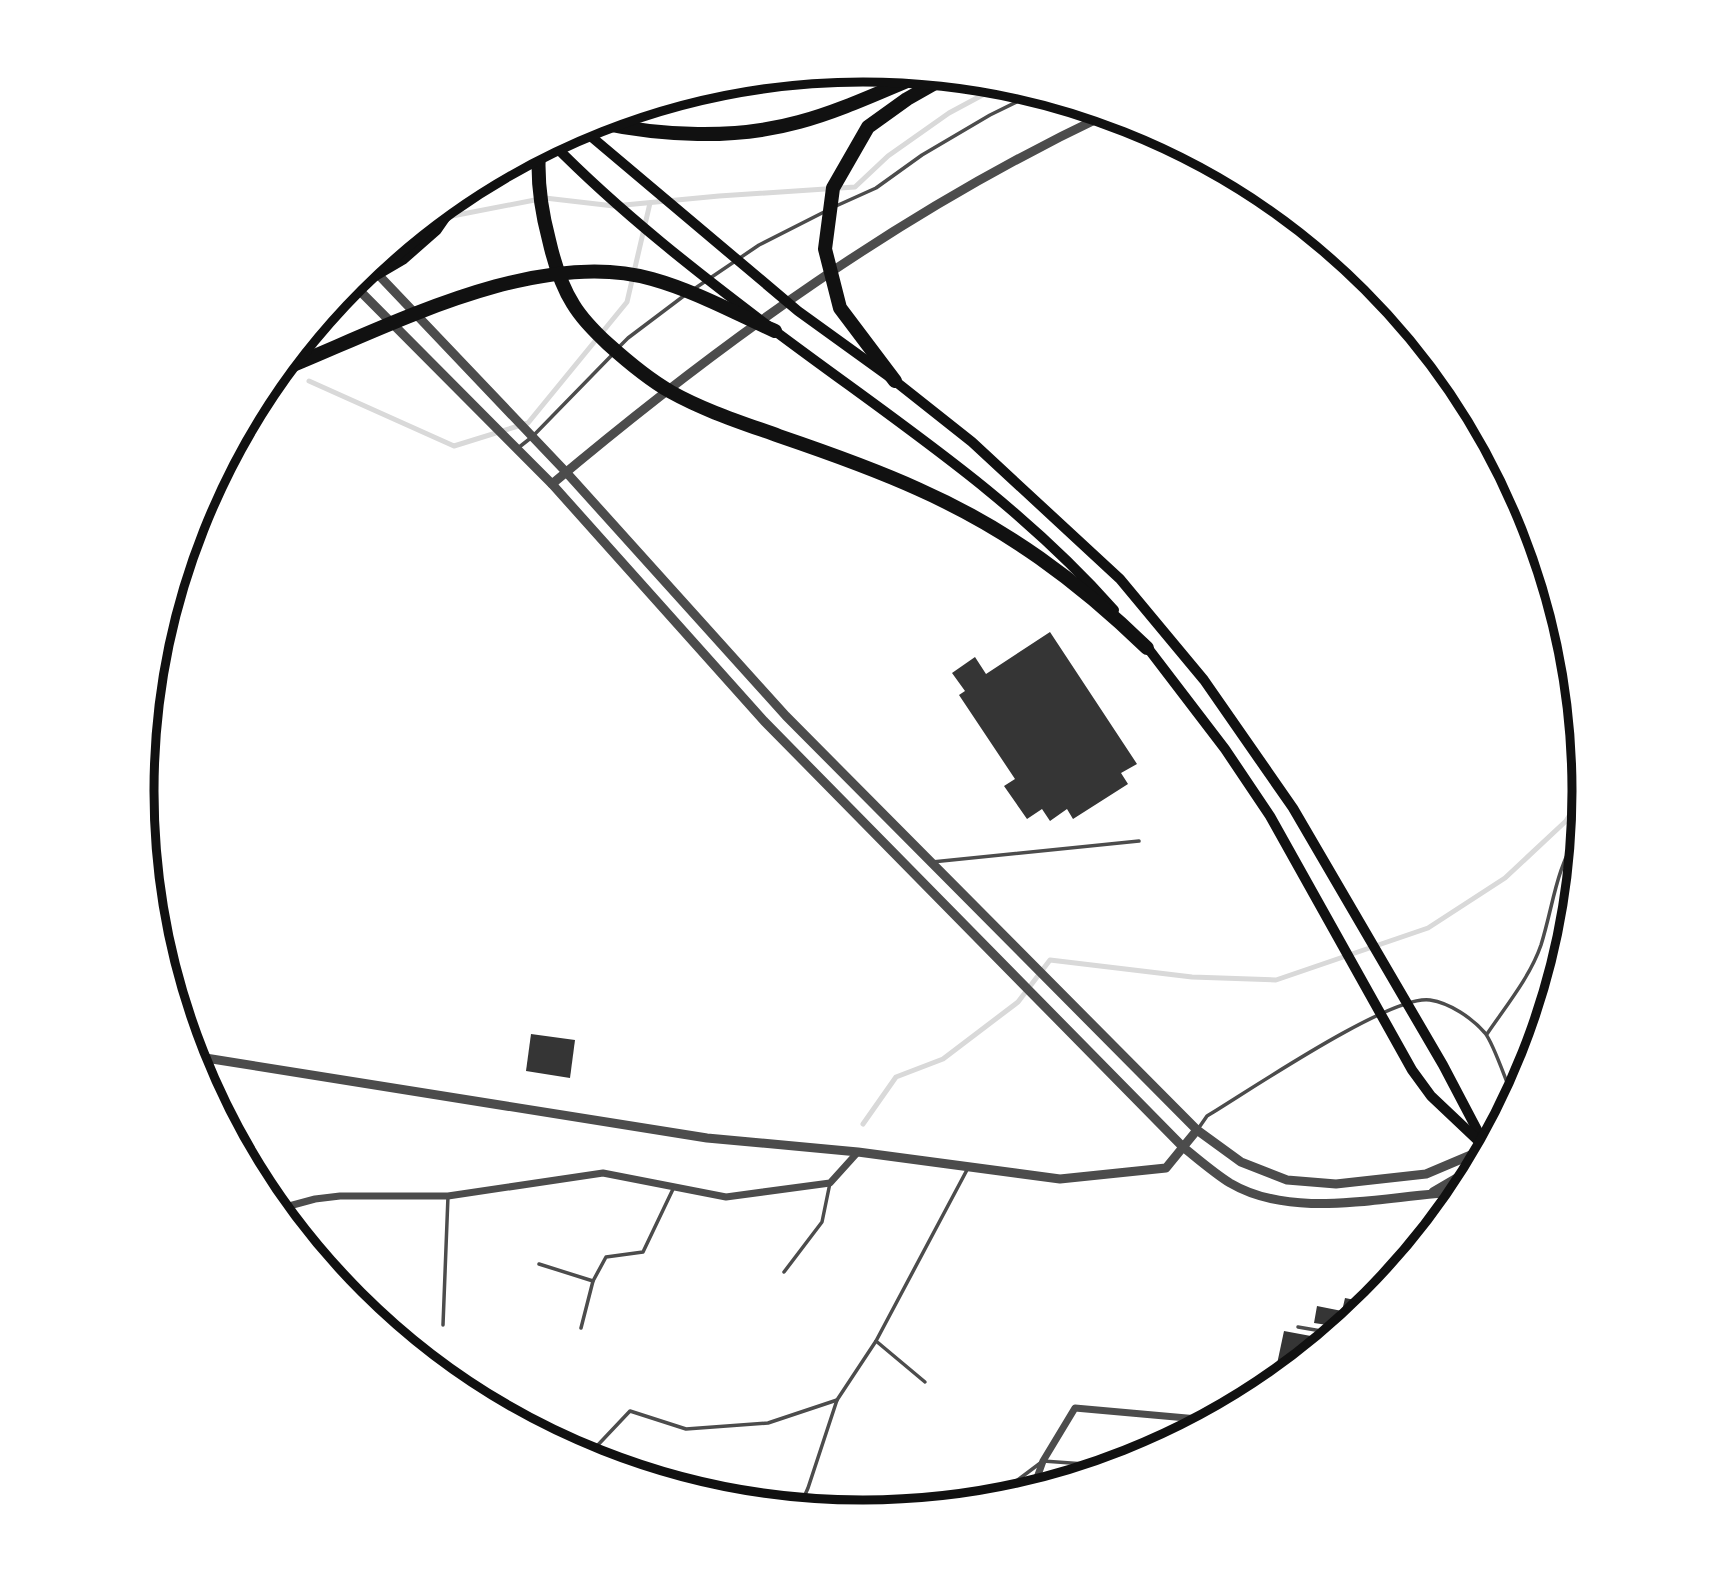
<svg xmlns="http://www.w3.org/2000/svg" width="1726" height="1582" viewBox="0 0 1726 1582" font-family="Overpass,sans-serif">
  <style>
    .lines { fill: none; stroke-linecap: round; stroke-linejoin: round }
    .stream { stroke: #d9d9d9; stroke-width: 5 }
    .building { fill: #353535 }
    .service { stroke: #4c4c4c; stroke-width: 3.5 }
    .minor { stroke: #4c4c4c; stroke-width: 7 }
    .tertiary { stroke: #4c4c4c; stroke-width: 9 }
    .secondary { stroke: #111; stroke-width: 10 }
    .motorway { stroke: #111; stroke-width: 14 }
    .rim { fill: none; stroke: #111; stroke-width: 9 }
  </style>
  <rect width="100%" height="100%" fill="#fff"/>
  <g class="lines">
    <g class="stream">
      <path d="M 447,217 L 545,198 L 614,206 L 719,196 L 855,187 L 888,156 L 949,113 L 1003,84"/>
      <path d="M 413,232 L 435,222"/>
      <path d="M 309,381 L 454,446 L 528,423 L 627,302 L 650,203"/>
      <path d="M 863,1124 L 896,1077 L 943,1059 L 1018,1002 L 1050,960 L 1192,977 L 1276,980 L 1428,928 L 1505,878 L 1566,821 L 1584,792"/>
    </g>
  </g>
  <g class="building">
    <path d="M 1050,632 L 1137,764 L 1121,773 L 1128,784 L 1073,819 L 1067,809 L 1050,821 L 1042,809 L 1027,819 L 1004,786 L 1015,779 L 959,695 L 965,691 L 952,673 L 975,657 L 986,674 Z"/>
    <path d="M 531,1034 L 575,1040 L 570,1078 L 526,1071 Z"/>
    <path d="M 1345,1298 L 1370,1303 L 1341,1327 L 1314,1323 L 1317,1306 L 1342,1311 Z"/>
    <path d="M 1284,1331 L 1327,1339 L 1292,1367 L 1277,1364 Z"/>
  </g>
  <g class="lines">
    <g class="service">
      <path d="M 836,206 L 876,188 L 922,155 L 990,115 L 1035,93"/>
      <path d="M 694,289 L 759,245 L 826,211"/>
      <path d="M 617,349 L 628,338 L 685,295"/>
      <path d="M 518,448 L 532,437 L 612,355"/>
      <path d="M 932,862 L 1139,841"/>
      <path d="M 1487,1034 C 1506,1006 1530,977 1541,945 C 1554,903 1555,870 1580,831"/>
      <path d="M 1198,1129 L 1207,1116 C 1247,1092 1391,994 1430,1000 C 1450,1003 1472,1018 1485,1033 C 1494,1044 1506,1082 1513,1097"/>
      <path d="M 539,1264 L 593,1281"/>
      <path d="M 784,1272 L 822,1222 L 830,1183"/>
      <path d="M 443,1325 L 448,1196"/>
      <path d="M 1298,1327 L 1333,1333"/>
      <path d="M 581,1328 L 593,1281 L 606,1257 L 643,1252 L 674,1187"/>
      <path d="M 876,1341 L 925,1382"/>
      <path d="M 595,1459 L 595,1448 L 630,1411 L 686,1429 L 768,1423 L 837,1400"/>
      <path d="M 982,1500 L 1011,1485 L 1043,1461 L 1085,1464 L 1083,1474"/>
      <path d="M 800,1506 L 808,1488 L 837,1400 L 876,1341 L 968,1168"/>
    </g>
    <g class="minor">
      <path d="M 278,1209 L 315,1199 L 340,1196 L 448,1196 L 603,1173 L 726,1197 L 830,1183 L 858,1152"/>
      <path d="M 1033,1489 L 1043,1461 L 1075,1408 L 1209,1420"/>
    </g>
    <g class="tertiary">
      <path d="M 371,267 L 566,472 L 786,716 L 1197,1130 L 1241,1162 L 1287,1180 L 1336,1184 L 1426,1174 L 1485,1149"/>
      <path d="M 353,284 L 552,484 L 764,721 L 1183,1147 C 1198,1159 1214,1173 1230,1183 C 1296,1222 1390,1194 1462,1192"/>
      <path d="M 552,484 C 722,341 904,210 1105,115"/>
      <path d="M 193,1056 L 707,1138 L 858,1152 L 1060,1179 L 1166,1168 L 1197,1130"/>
      <path d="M 1433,1192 L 1462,1175 L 1484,1151"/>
    </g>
    <g class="secondary">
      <path d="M 581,128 L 798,311 L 895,381 L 972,442 L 1120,579 L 1204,680 L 1293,808 L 1443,1065 L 1484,1143"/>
      <path d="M 552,143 C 621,213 698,273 775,331 C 895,421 1014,497 1114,610"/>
      <path d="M 1144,643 L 1225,749 L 1270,816 L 1412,1070 L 1431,1096 L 1486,1148"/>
    </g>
    <g class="motorway">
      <path d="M 596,122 C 661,136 734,140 799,122 C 840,111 880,92 919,76"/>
      <path d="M 539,151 C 537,181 541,210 549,240 C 554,262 561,285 573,304 C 582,319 595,332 608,344 C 628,362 648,379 671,392 C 705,411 743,423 779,436 C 826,452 872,468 918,489 C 1006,528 1078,581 1147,648"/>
      <path d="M 344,292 L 402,258 L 435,229 L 460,193"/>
      <path d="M 281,370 C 386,328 537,246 652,279 C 695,291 735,313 775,331"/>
      <path d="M 895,381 L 840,308 L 825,249 L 833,188 L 868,127 L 907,99 L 944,78"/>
    </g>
  </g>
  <path d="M0 0H1726V1582H0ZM154 791a709 709 0 1 1 1418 0a709 709 0 1 1-1418 0Z" fill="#fff" fill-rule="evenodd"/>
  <path class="rim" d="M154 791a709 709 0 1 1 1418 0a709 709 0 1 1-1418 0Z"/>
</svg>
